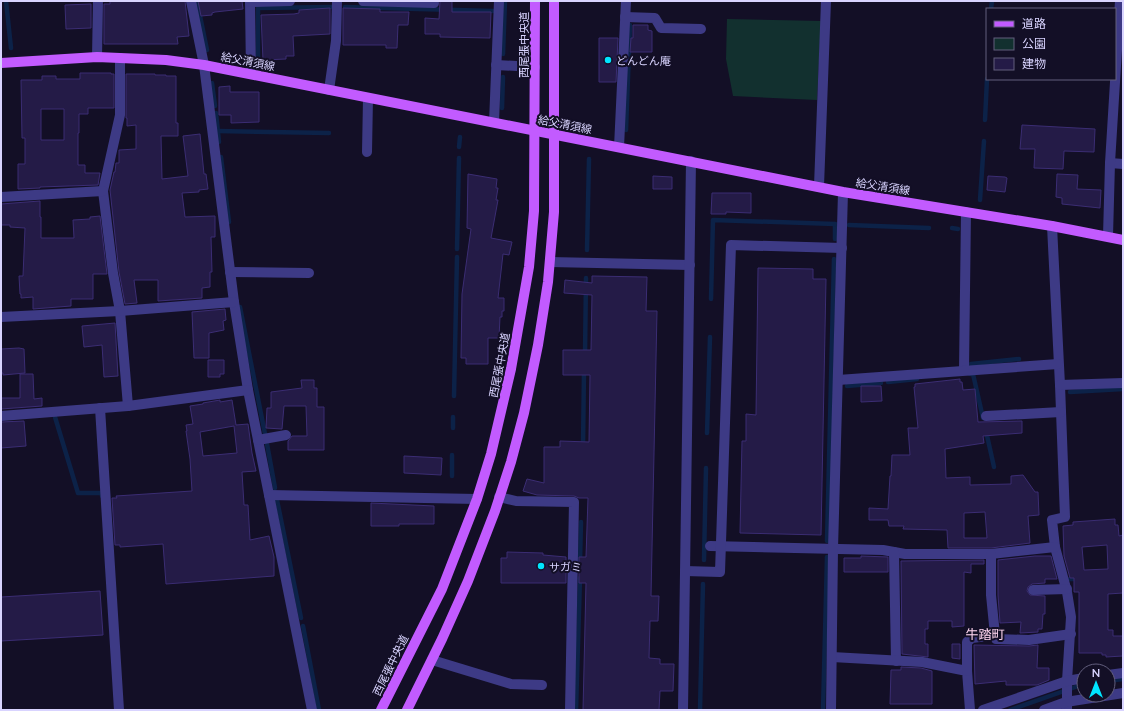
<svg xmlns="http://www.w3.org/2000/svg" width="1124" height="711" viewBox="0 0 1124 711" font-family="Lato,'Noto Sans JP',sans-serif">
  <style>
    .green { fill: #12302f }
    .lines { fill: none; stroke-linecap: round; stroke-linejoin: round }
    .stream { stroke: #0c2248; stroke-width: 4.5 }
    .building { fill: #241b47; stroke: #3b2d73; fill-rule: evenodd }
    .minor { stroke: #3d3a85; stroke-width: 10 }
    .major { stroke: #c25bff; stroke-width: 10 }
    .poi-dot { fill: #00e5ff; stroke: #130f26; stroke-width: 1.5 }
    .labels { text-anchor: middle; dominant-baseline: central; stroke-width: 4; stroke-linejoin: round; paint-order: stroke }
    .street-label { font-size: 11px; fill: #d9d4ff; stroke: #130f26 }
    .poi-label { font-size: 11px; fill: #d9d4ff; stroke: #130f26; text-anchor: start }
    .quarter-label { font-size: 13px; fill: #ffd6f0; stroke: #130f26 }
  </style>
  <rect width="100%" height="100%" fill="#130f26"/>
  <path class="green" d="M 727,19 L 821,21 L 817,100 L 733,96 L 726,59 Z"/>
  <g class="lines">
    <g class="stream">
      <path d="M 6,1 L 11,48"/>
      <path d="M 197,1 L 207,50"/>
      <path d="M 345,7 L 493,11"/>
      <path d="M 991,9 L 992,1"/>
      <path d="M 503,54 L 505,1"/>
      <path d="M 258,60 L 258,8 L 331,7"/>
      <path d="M 212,83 L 215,106"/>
      <path d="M 502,108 L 503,77"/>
      <path d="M 216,113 L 219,142"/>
      <path d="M 985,120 L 987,79"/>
      <path d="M 626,130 L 630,25"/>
      <path d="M 218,131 L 329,133"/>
      <path d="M 459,147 L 460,137"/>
      <path d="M 221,157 L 229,222"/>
      <path d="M 980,200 L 984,141"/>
      <path d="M 849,225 L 929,228"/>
      <path d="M 952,228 L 958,229"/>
      <path d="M 835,239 L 835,224"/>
      <path d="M 457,249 L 459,158"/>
      <path d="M 587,250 L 589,159"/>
      <path d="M 711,299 L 713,220 L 835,224"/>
      <path d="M 240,307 L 265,434"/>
      <path d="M 585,355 L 586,278"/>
      <path d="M 971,364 L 1019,359"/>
      <path d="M 970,374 L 973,374 L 983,418"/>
      <path d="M 888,382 L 917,379"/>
      <path d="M 847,386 L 881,383"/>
      <path d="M 1070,392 L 1123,389"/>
      <path d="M 454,396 L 457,257"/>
      <path d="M 55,417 L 78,493 L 102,493 L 102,496"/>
      <path d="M 453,428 L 453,417"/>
      <path d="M 986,431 L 994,467"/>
      <path d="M 707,433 L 710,337"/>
      <path d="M 267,444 L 275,488"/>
      <path d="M 583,447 L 584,370"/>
      <path d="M 452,476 L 452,455"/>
      <path d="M 277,500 L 301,618"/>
      <path d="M 827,541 L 834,259"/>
      <path d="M 704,560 L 706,468"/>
      <path d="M 580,562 L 581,522"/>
      <path d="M 1070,579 L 1080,579"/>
      <path d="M 303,626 L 319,710"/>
      <path d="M 1108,681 L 1123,679"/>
      <path d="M 576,710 L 580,578"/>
      <path d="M 700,710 L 703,584"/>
      <path d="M 823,710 L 827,557"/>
      <path d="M 1010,710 L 1084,684"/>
    </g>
  </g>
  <g class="building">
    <path d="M 110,1 L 185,1 L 189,36 L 177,37 L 178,44 L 104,44 L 104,4 L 110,4 Z"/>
    <path d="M 198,1 L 242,1 L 243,9 L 215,12 L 212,13 L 212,15 L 201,16 Z"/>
    <path d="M 440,1 L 452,1 L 452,12 L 491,12 L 490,38 L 440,37 L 440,34 L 425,34 L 425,18 L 439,19 Z"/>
    <path d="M 91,4 L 91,28 L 66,29 L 65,5 Z"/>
    <path d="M 330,8 L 330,34 L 293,36 L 294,56 L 286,56 L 286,59 L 263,60 L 261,15 L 294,14 L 299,13 L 299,10 Z"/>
    <path d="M 343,8 L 380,9 L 380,12 L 409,12 L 408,25 L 398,25 L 397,48 L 386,48 L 386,45 L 343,45 Z"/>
    <path d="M 633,25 L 648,25 L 648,30 L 652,31 L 652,52 L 630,52 L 631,38 L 633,38 Z"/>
    <path d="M 599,38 L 618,38 L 616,82 L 599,82 Z"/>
    <path d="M 80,73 L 111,73 L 111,74 L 114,74 L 114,108 L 88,108 L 88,114 L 79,114 L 79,133 L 78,133 L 78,165 L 85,165 L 85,173 L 100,173 L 98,185 L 40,187 L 40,188 L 18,189 L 18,164 L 25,164 L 25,138 L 22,138 L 21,80 L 42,80 L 42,76 L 56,76 L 56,79 L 80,79 ZM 41,109 L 64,109 L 64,140 L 41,140 Z"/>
    <path d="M 126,74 L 155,74 L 155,75 L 166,75 L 166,76 L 176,76 L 176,123 L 178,123 L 178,136 L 161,136 L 162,179 L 188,176 L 183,136 L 200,134 L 204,174 L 206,174 L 208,189 L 199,190 L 199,192 L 182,193 L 185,217 L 215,216 L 215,237 L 211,237 L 212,272 L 210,272 L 210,287 L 202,288 L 202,298 L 158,301 L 158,280 L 134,280 L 137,303 L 125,304 L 119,272 L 110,190 L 114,172 L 115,172 L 116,163 L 119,163 L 119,150 L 136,149 L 136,125 L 127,126 L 127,118 L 126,118 Z"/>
    <path d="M 230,86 L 230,92 L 259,92 L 259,122 L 231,123 L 231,115 L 219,115 L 219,87 Z"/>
    <path d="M 1022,125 L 1095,129 L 1094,152 L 1064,151 L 1063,169 L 1034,168 L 1035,149 L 1020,149 Z"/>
    <path d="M 468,174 L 497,179 L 496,188 L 498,188 L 496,200 L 498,200 L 491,238 L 512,242 L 509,255 L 503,254 L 498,298 L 504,298 L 504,311 L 502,311 L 502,317 L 500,317 L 499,338 L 488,338 L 488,364 L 466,364 L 466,358 L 461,358 L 462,294 L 471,229 L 467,228 Z"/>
    <path d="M 1057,174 L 1078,175 L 1077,189 L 1101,190 L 1100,208 L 1062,204 L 1062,198 L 1056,197 Z"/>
    <path d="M 653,176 L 672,177 L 672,189 L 653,189 Z"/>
    <path d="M 988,176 L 1005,177 L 1007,178 L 1005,192 L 987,190 Z"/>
    <path d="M 712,193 L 751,193 L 751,213 L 726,212 L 726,214 L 711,214 Z"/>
    <path d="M 40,201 L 40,217 L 41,217 L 41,238 L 74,238 L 73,220 L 90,219 L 90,217 L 100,216 L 107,274 L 93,274 L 93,299 L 71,299 L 71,306 L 33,309 L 33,297 L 21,298 L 21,294 L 20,294 L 19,276 L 23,276 L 25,228 L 10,227 L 10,225 L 1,225 L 1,204 Z"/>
    <path d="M 758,268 L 813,269 L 813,279 L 826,279 L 821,535 L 740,533 L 742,441 L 746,441 L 746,414 L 756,415 Z"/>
    <path d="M 592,276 L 647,277 L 646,311 L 657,311 L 651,596 L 659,596 L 658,621 L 650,621 L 649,658 L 660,659 L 660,664 L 674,664 L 673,691 L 660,691 L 659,710 L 583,710 L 586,583 L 579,583 L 579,557 L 586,557 L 588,498 L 579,498 L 574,496 L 537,495 L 523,491 L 527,479 L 544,483 L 544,447 L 560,447 L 560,441 L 589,442 L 590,375 L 563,375 L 563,350 L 591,350 L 592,295 L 564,293 L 565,280 L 592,283 Z"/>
    <path d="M 225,309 L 226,320 L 223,321 L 224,330 L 209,333 L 209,358 L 194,358 L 192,312 Z"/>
    <path d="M 115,323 L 118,376 L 104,377 L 102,345 L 84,347 L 82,326 Z"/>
    <path d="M 19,348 L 24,349 L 25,373 L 3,375 L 3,373 L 1,373 L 1,349 Z"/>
    <path d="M 208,360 L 224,360 L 224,374 L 220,374 L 220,377 L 208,377 Z"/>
    <path d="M 20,374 L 33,374 L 34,399 L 42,398 L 42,406 L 1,409 L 1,398 L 20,398 Z"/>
    <path d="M 960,379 L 960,382 L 962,382 L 963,390 L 975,389 L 978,422 L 1022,421 L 1022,433 L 983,436 L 984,443 L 945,449 L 946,478 L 970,477 L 970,485 L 1011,484 L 1011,476 L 1023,475 L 1035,492 L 1038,492 L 1039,515 L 1028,516 L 1030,543 L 991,548 L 948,548 L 947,530 L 903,529 L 904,526 L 889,526 L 888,520 L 869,520 L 869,508 L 888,509 L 890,476 L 891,476 L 892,455 L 910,455 L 908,428 L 918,428 L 914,387 L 915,387 L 915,384 ZM 985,512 L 987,538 L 964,538 L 964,513 Z"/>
    <path d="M 301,380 L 314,380 L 314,388 L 317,388 L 317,407 L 324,407 L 324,450 L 288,450 L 288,441 L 292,436 L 307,436 L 306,406 L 284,406 L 282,429 L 266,428 L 267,408 L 271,408 L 271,392 L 302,388 Z"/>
    <path d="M 861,386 L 881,386 L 882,401 L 861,402 Z"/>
    <path d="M 220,400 L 220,402 L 232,400 L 236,425 L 248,424 L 252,453 L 256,471 L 242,472 L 244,505 L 248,505 L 250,540 L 269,536 L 274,557 L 274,576 L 166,584 L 163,544 L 120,547 L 120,545 L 115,545 L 112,498 L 117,498 L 116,496 L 192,491 L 190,459 L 186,431 L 187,431 L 186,425 L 193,424 L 190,406 L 203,404 L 203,403 ZM 234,426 L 237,453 L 203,456 L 200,432 Z"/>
    <path d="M 24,421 L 26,446 L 1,448 L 1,422 Z"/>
    <path d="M 404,456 L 442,458 L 441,475 L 404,473 Z"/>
    <path d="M 371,503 L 434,506 L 434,524 L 399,524 L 399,526 L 371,526 Z"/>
    <path d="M 1115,519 L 1115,525 L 1118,525 L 1119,536 L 1123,535 L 1123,593 L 1108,594 L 1108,630 L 1113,630 L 1113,636 L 1123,636 L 1123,656 L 1106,657 L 1106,655 L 1102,655 L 1102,653 L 1079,653 L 1079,592 L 1074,592 L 1074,578 L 1070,578 L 1064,556 L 1063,526 L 1073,525 L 1073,522 ZM 1107,545 L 1108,569 L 1084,570 L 1082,547 Z"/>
    <path d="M 507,552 L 543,553 L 543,555 L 566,557 L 566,583 L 501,583 L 501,558 L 507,558 Z"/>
    <path d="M 861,556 L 888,557 L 888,572 L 844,572 L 844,558 L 861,558 Z"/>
    <path d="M 1035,556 L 1051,556 L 1057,579 L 1045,579 L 1045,583 L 1032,584 L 1028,587 L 1027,591 L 1030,595 L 1045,596 L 1045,614 L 1043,614 L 1042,629 L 1038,629 L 1038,632 L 1020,633 L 1021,622 L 1000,623 L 998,595 L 998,560 Z"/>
    <path d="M 984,560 L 984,564 L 971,564 L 971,573 L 964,572 L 964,626 L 952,627 L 952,621 L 928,621 L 928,629 L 925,629 L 925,644 L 928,644 L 928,657 L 902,654 L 901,561 Z"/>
    <path d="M 100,591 L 103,635 L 1,641 L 1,597 Z"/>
    <path d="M 952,644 L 960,644 L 960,659 L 952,658 Z"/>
    <path d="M 974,645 L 1029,646 L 1038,645 L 1037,668 L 1049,668 L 1049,680 L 1037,685 L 1006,685 L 1006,681 L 975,684 Z"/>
    <path d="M 901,667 L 921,668 L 932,671 L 932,704 L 890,704 L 891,670 L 901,670 Z"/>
  </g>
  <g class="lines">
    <g class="minor">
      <path d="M 191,1 L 204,65 L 234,302 L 248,390 L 312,710"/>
      <path d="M 250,1 L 251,74"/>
      <path d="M 363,1 L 434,3"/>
      <path d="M 250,2 L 290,1"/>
      <path d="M 625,17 L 655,18 L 661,28 L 701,29"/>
      <path d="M 97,57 L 98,1"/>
      <path d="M 120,58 L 120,115 L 103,191 L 113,273 L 120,311 L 128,406"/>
      <path d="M 496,65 L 535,67"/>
      <path d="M 329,90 L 336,41 L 337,1"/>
      <path d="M 494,122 L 499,1"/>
      <path d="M 619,147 L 626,1"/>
      <path d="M 367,152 L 368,98"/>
      <path d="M 1110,163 L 1123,164"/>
      <path d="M 819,186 L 826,1"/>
      <path d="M 1,197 L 103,191"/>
      <path d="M 1052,226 L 1060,385 L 1065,517 L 1052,520 L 1055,547 L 1067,592 L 1071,617 L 1067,681 L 1067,710"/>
      <path d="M 1108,236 L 1110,163 L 1120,1"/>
      <path d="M 550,262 L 690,265"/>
      <path d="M 230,272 L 309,273"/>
      <path d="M 1,317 L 120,311 L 234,302"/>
      <path d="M 964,370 L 966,212"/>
      <path d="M 838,380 L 1058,364"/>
      <path d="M 1060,385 L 1123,383"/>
      <path d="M 100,408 L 119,710"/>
      <path d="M 1,416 L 128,406 L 248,390"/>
      <path d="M 986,416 L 1061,412"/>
      <path d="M 258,440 L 286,435"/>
      <path d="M 269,495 L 477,499"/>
      <path d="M 499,497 L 516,501 L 574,502 L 570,710"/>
      <path d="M 710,546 L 883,550 L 905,554 L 991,554 L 1055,547"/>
      <path d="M 894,552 L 896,661"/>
      <path d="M 991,554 L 991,595 L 995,635"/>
      <path d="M 685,571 L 720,572 L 731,245 L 842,248"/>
      <path d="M 1033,590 L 1067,589"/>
      <path d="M 832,657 L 922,662 L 967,671 L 970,710"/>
      <path d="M 432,660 L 511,684 L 542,685"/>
      <path d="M 967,671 L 967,642 L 972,638 L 995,635 L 996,639 L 1029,640 L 1071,634"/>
      <path d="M 1108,675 L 1123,673"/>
      <path d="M 683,710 L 691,161"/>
      <path d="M 831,710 L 833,549 L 843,192"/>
      <path d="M 983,710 L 1067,681 L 1084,678"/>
      <path d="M 1044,710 L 1066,702 L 1123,693"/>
    </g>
    <g class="major">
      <path d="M 1,63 L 97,57 L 166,60 L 204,65 L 843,192 L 1052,226 L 1123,240"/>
      <path d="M 381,710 L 442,589 L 477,499 L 491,454 L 511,369 L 529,267 L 534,211 L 535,1"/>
      <path d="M 407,710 L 442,639 L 468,581 L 495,511 L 511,462 L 524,413 L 538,345 L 548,282 L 554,212 L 554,1"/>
    </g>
  </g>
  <g class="poi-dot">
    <circle cx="608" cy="60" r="4"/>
    <circle cx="541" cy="566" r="4"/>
  </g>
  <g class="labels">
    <g class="street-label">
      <text transform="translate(523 45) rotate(-90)">西尾張中央道</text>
      <text transform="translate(248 61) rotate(11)">給父清須線</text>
      <text transform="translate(565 124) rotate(11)">給父清須線</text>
      <text transform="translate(883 186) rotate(9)">給父清須線</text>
      <text transform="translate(499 365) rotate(-79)">西尾張中央道</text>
      <text transform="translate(390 665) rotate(-64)">西尾張中央道</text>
    </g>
    <g class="poi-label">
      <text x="616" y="60">どんどん庵</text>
      <text x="549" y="566">サガミ</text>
    </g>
    <g class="quarter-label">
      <text x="985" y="634">牛踏町</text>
    </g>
  </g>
  <rect width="1124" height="711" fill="none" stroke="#d9d4ff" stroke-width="4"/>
  <rect x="986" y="8" width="130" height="72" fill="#130f26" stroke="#625e7d"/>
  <rect x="994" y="21" width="20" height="6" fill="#c25bff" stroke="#625e7d"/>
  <text x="1022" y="28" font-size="12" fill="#d9d4ff">道路</text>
  <rect x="994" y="38" width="20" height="12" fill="#12302f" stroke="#625e7d"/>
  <text x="1022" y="48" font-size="12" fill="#d9d4ff">公園</text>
  <rect x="994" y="58" width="20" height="12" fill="#241b47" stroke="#625e7d"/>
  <text x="1022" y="68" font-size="12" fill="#d9d4ff">建物</text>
  <g transform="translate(1096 683)"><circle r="19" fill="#130f26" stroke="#625e7d"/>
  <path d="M0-3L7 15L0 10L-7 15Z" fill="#00e5ff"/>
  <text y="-6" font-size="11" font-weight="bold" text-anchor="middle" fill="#d9d4ff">N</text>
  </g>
</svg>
